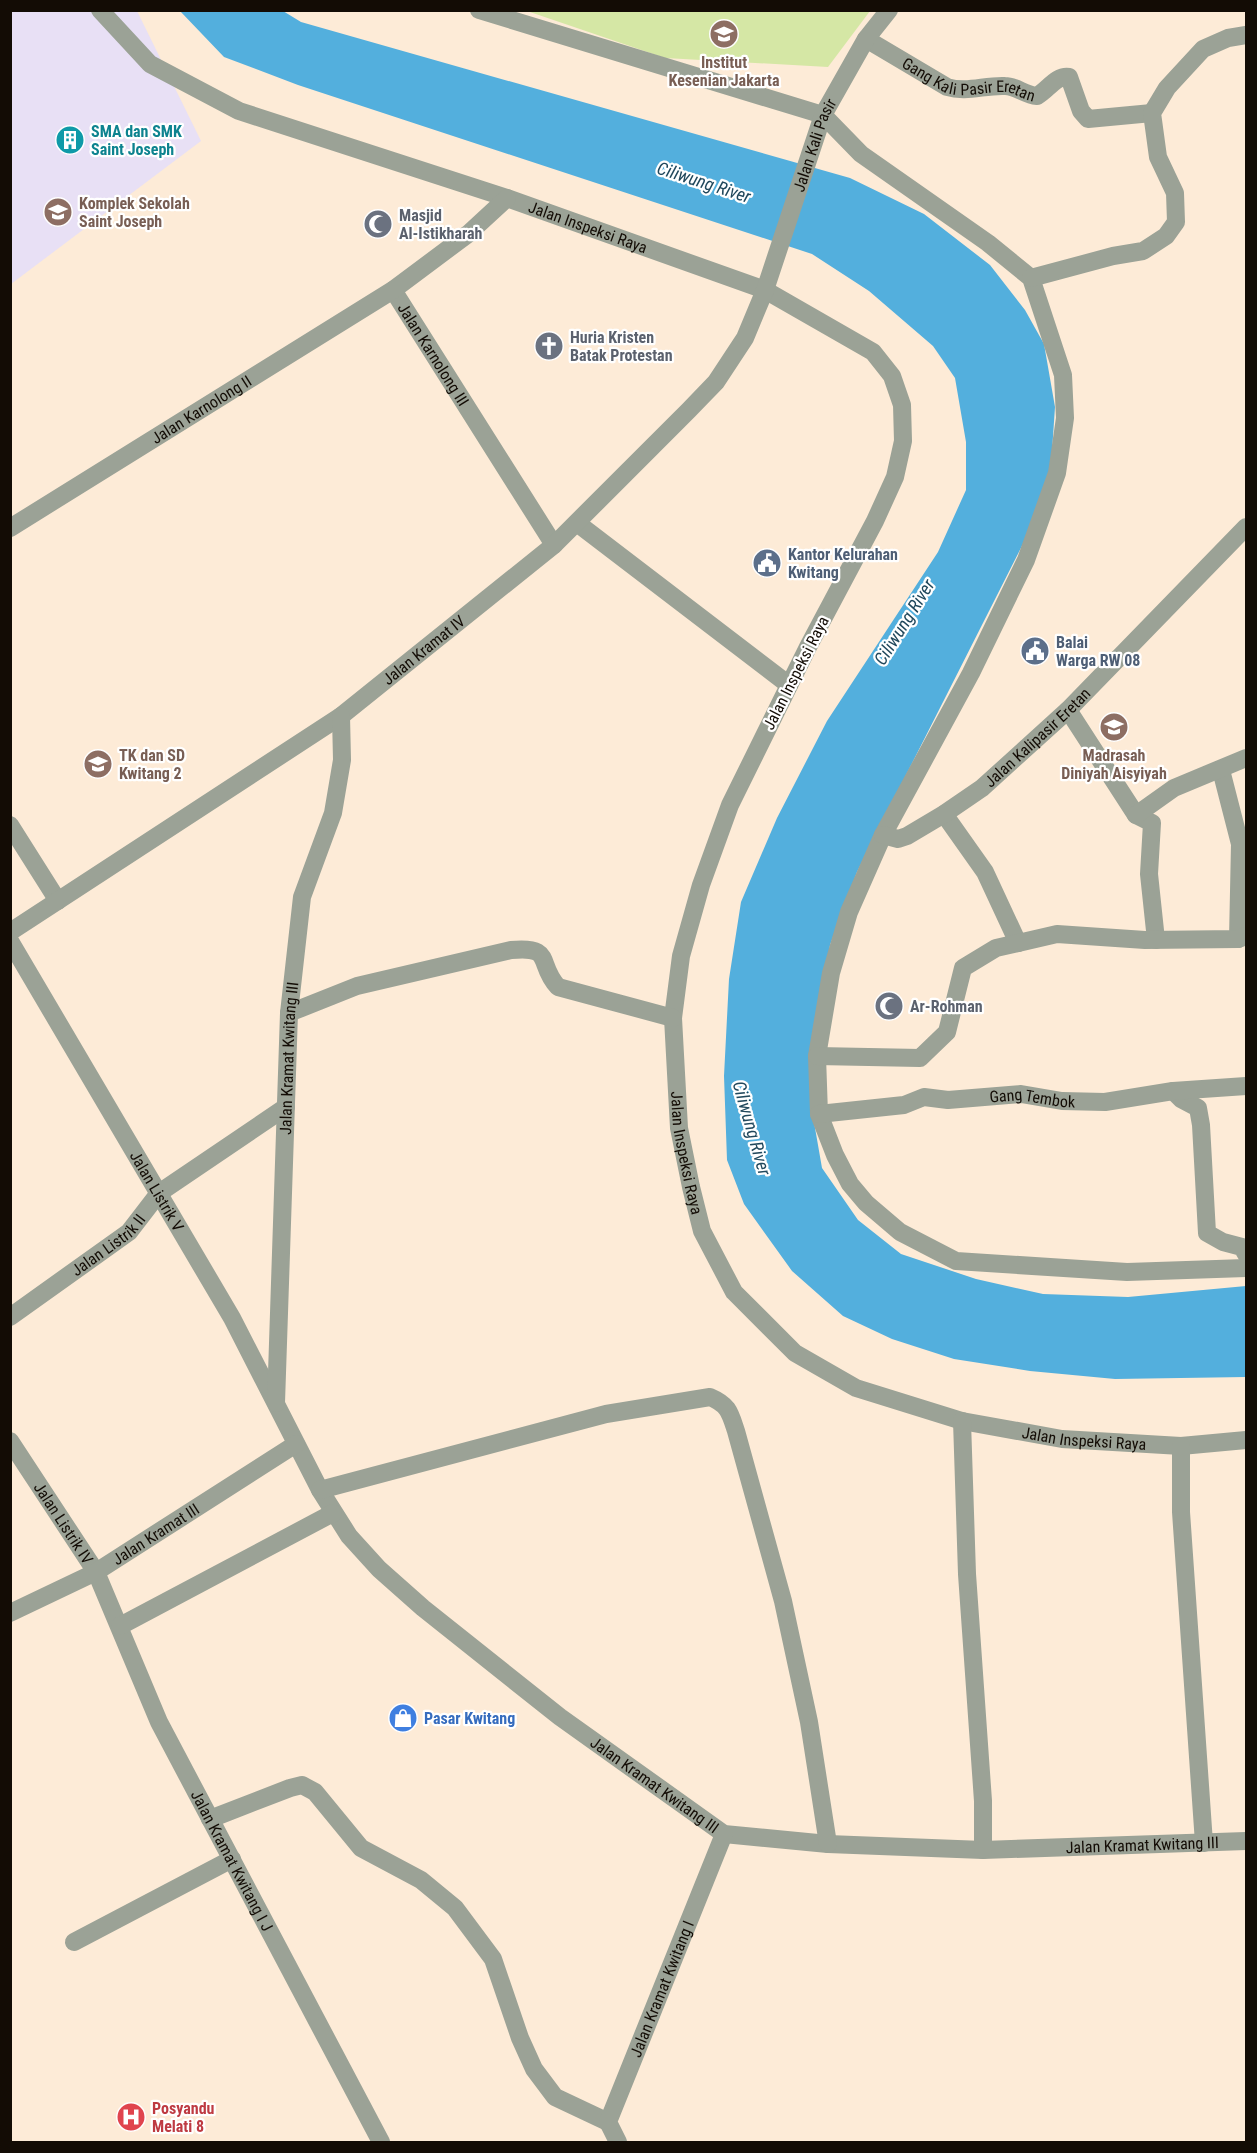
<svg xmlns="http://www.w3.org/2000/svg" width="1257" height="2153" viewBox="0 0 1257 2153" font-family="'Roboto Condensed',sans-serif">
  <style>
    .education { fill: #e8e0f5 }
    .green { fill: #d5e7a5 }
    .water { fill: #53afdd }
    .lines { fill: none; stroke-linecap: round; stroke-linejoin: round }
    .minor { stroke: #9ba296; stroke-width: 18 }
    .labels { text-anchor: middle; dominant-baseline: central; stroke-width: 4.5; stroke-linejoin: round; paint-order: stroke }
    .education-label { font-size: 16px; font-weight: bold; fill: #785e54; stroke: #fff }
    .street-label { font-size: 16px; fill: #130c05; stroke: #fff }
    .culture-label { font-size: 16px; font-weight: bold; fill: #0d838f; stroke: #fff; text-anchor: start }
    .worship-label { font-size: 16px; font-weight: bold; fill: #5b616d; stroke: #fff; text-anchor: start }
    .service-label { font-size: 16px; font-weight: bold; fill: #4e5e75; stroke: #fff; text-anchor: start }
    .shop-label { font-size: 16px; font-weight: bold; fill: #366cbe; stroke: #fff; text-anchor: start }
    .health-label { font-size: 16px; font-weight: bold; fill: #be3a42; stroke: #fff; text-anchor: start }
    .water-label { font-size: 18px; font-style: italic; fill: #21485c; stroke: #fff }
  </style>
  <rect width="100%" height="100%" fill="#fdebd7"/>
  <path class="education" d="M 11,11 L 137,11 L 201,141 L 11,284 Z"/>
  <path class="green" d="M 527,11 L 870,11 L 828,67 L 665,58 Z"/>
  <path class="water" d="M 180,11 L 283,11 L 301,22 L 850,178 L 924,214 L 990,265 L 1025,310 L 1044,344 L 1055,407 L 1051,466 L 1029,532 L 857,872 L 830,945 L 811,1105 L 822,1168 L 858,1220 L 901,1254 L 976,1279 L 1043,1294 L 1128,1297 L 1246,1286 L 1246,1377 L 1115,1379 L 1030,1371 L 954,1359 L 892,1339 L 843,1316 L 792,1271 L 744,1204 L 727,1160 L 724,1076 L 729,979 L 741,902 L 777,818 L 827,721 L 938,552 L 966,490 L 966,442 L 955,378 L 933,346 L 869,291 L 812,254 L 298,85 L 224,57 Z"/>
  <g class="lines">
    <g class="minor">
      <path id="s1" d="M 100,10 L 150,64 L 239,111 L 507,198 L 765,290 L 873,352 L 892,376 L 902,405 L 903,441 L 895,477 L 875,521 L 808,647 L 730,805 L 701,885 L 681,956 L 673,1018 L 679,1128 L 691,1187 L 702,1231 L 734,1292 L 795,1353 L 856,1388 L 962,1421 L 1062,1439 L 1181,1446 L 1246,1440"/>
      <path d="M 479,10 L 823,115 L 861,154 L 988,243 L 1031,278 L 1063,375 L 1065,418 L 1057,473 L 1026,560 L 971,673 L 883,835 L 849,912 L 831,973 L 817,1056 L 819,1114 L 835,1155 L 850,1184 L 866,1203 L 900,1232 L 956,1261 L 1127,1272 L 1246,1268"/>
      <path id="s2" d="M 866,39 L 947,87 C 967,93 984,85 1005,86 C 1016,86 1025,95 1037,96 C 1048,90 1056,75 1069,77 L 1081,111 L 1088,119 L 1152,113"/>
      <path d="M 1031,278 L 1113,256 L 1143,251 L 1166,236 L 1176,222 L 1175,193 L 1158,157 L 1152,113 L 1167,88 L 1203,49 L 1228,38 L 1246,35"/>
      <path id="s3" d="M 393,290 L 554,545"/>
      <path d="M 577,523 L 789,685"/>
      <path id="s4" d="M 10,528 L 393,290 L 468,234 L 507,198"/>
      <path d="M 1068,710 L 1136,815 L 1152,823 L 1149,874 L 1156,940"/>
      <path d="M 1221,770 L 1240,844 L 1238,939"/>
      <path d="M 944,814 L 985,872 L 1018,943"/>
      <path d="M 1136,815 L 1174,788 L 1246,758"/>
      <path d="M 10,825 L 58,901"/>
      <path id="s5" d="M 883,835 L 898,839 L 907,836 L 944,814 L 982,788 L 1068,710 L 1246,527"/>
      <path id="s6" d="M 10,932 L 341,716 L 554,545 L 689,410 L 716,382 L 745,338 L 765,290 L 823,115 L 866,39 L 889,10"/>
      <path id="s7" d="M 10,941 L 232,1318 L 320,1490 L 349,1536 L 379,1569 L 423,1608 L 560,1717 L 724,1834 L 828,1844 L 983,1850 L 1246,1841"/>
      <path d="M 289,1013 L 357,986 L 511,950 C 555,946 536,963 558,987 L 673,1018"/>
      <path d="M 817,1056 L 920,1058 L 947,1032 L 963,968 L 996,948 L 1057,934 L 1145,940 L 1238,939 L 1246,936"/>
      <path d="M 1173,1091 L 1181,1099 L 1198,1108 L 1201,1125 L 1207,1233 L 1223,1242 L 1242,1247 L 1246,1254"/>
      <path id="s8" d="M 819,1114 L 904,1105 L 924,1097 L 948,1100 L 1021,1094 L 1062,1101 L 1105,1102 L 1173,1091 L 1246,1086"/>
      <path id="s9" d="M 10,1317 L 129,1232 L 159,1193 L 286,1107"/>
      <path id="s10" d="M 276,1403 L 289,1013 L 302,897 L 333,813 L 342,760 L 341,716"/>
      <path d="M 962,1421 L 967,1574 L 983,1801 L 983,1850"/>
      <path id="s11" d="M 10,1441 L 96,1572 L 159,1722 L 381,2142"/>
      <path d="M 1181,1446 L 1181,1512 L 1204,1843"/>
      <path d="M 320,1490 L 606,1414 L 710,1397 C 729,1405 730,1413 736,1431 L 783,1601 L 809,1722 L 828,1844"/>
      <path id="s12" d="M 10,1613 L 96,1572 L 296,1444"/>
      <path d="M 120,1626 L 333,1513"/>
      <path d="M 210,1819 L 290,1788 L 302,1785 L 315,1792 L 361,1848 L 421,1880 L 455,1908 L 493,1959 L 520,2038 L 534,2069 L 555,2097 L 608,2122"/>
      <path d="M 74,1942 L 232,1859"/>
      <path id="s13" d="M 618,2142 L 608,2122 L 724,1834"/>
    </g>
  </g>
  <defs>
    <g id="university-disc" transform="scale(1.5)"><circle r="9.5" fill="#8d6e63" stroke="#fff"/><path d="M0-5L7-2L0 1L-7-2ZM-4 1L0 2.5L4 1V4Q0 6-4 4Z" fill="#fff"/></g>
    <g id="building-disc" transform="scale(1.5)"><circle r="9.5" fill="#0f9aa8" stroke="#fff"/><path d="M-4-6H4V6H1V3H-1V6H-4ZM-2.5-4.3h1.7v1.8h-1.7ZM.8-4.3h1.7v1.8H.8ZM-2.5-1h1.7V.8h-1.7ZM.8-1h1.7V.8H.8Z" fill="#fff"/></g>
    <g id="school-disc" transform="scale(1.5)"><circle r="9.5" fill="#8d6e63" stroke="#fff"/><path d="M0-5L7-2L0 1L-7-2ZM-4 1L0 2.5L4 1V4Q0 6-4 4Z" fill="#fff"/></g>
    <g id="mosque-disc" transform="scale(1.5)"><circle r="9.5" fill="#6b7280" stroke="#fff"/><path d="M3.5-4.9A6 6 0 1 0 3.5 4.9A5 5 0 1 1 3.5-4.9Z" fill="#fff"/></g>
    <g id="church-disc" transform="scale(1.5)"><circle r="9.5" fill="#6b7280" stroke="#fff"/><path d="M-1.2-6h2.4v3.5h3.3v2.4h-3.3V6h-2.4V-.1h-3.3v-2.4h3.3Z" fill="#fff"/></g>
    <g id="civic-disc" transform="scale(1.5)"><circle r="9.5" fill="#5c6f8a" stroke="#fff"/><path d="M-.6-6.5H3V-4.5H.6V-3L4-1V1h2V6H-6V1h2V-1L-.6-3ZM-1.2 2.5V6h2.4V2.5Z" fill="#fff"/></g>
    <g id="shop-disc" transform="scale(1.5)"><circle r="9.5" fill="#3f7fe0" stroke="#fff"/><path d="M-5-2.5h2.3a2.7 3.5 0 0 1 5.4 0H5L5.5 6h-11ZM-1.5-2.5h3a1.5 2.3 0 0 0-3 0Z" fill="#fff"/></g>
    <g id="hospital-disc" transform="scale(1.5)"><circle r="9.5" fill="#e0444e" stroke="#fff"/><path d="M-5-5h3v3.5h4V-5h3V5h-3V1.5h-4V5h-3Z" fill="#fff"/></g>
  </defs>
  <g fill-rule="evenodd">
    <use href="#university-disc" x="724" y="34"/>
    <use href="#building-disc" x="70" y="140"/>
    <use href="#school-disc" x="58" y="212"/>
    <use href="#mosque-disc" x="378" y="224"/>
    <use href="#church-disc" x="549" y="346"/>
    <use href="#civic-disc" x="767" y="563"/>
    <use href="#civic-disc" x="1035" y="651"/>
    <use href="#school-disc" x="1114" y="727"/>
    <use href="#school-disc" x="98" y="764"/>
    <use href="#mosque-disc" x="889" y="1006"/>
    <use href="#shop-disc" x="403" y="1718"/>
    <use href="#hospital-disc" x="131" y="2117"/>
  </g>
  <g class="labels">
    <g class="education-label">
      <text x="724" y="62">Institut<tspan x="724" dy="18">Kesenian Jakarta</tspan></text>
      <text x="79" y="203" text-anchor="start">Komplek Sekolah<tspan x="79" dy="18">Saint Joseph</tspan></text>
      <text x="119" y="755" text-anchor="start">TK dan SD<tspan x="119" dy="18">Kwitang 2</tspan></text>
      <text x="1114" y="755">Madrasah<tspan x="1114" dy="18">Diniyah Aisyiyah</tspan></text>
    </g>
    <g class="street-label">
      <text stroke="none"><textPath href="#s2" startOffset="114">Gang Kali Pasir Eretan</textPath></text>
      <text stroke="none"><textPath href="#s6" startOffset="1156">Jalan Kali Pasir</textPath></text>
      <text stroke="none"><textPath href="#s1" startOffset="542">Jalan Inspeksi Raya</textPath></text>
      <text stroke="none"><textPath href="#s3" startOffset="76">Jalan Karnolong III</textPath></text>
      <text stroke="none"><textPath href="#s4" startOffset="225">Jalan Karnolong II</textPath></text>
      <text stroke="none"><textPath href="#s6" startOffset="501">Jalan Kramat IV</textPath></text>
      <text transform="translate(796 673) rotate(-63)">Jalan Inspeksi Raya</text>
      <text stroke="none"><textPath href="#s5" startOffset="189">Jalan Kalipasir Eretan</textPath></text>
      <text stroke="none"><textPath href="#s10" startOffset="345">Jalan Kramat Kwitang III</textPath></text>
      <text stroke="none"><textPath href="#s8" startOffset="216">Gang Tembok</textPath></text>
      <text stroke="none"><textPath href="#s1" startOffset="1713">Jalan Inspeksi Raya</textPath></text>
      <text stroke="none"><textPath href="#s7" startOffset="290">Jalan Listrik V</textPath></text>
      <text stroke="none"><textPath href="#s9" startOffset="122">Jalan Listrik II</textPath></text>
      <text stroke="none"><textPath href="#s1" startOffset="2253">Jalan Inspeksi Raya</textPath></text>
      <text stroke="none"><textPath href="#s11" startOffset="98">Jalan Listrik IV</textPath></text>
      <text stroke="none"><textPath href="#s12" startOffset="166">Jalan Kramat III</textPath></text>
      <text stroke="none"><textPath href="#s7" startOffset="1080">Jalan Kramat Kwitang III</textPath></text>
      <text stroke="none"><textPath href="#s7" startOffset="1584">Jalan Kramat Kwitang III</textPath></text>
      <text stroke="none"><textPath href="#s11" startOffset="476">Jalan Kramat Kwitang I J</textPath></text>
      <text stroke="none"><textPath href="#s13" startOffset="166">Jalan Kramat Kwitang I</textPath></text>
    </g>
    <g class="culture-label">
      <text x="91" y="131">SMA dan SMK<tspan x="91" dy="18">Saint Joseph</tspan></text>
    </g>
    <g class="worship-label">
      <text x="399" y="215">Masjid<tspan x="399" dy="18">Al-Istikharah</tspan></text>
      <text x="570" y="337">Huria Kristen<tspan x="570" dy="18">Batak Protestan</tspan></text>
      <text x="910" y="1006">Ar-Rohman</text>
    </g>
    <g class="service-label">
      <text x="788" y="554">Kantor Kelurahan<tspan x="788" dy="18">Kwitang</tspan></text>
      <text x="1056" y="642">Balai<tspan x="1056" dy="18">Warga RW 08</tspan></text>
    </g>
    <g class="shop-label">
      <text x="424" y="1718">Pasar Kwitang</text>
    </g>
    <g class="health-label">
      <text x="152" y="2108">Posyandu<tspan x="152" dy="18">Melati 8</tspan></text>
    </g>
    <g class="water-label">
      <text transform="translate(704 182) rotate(18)">Ciliwung River</text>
      <text transform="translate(904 622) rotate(-58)">Ciliwung River</text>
      <text transform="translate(752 1128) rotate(74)">Ciliwung River</text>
    </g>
  </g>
  <rect width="1257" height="2153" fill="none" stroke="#130c05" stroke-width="24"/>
</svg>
